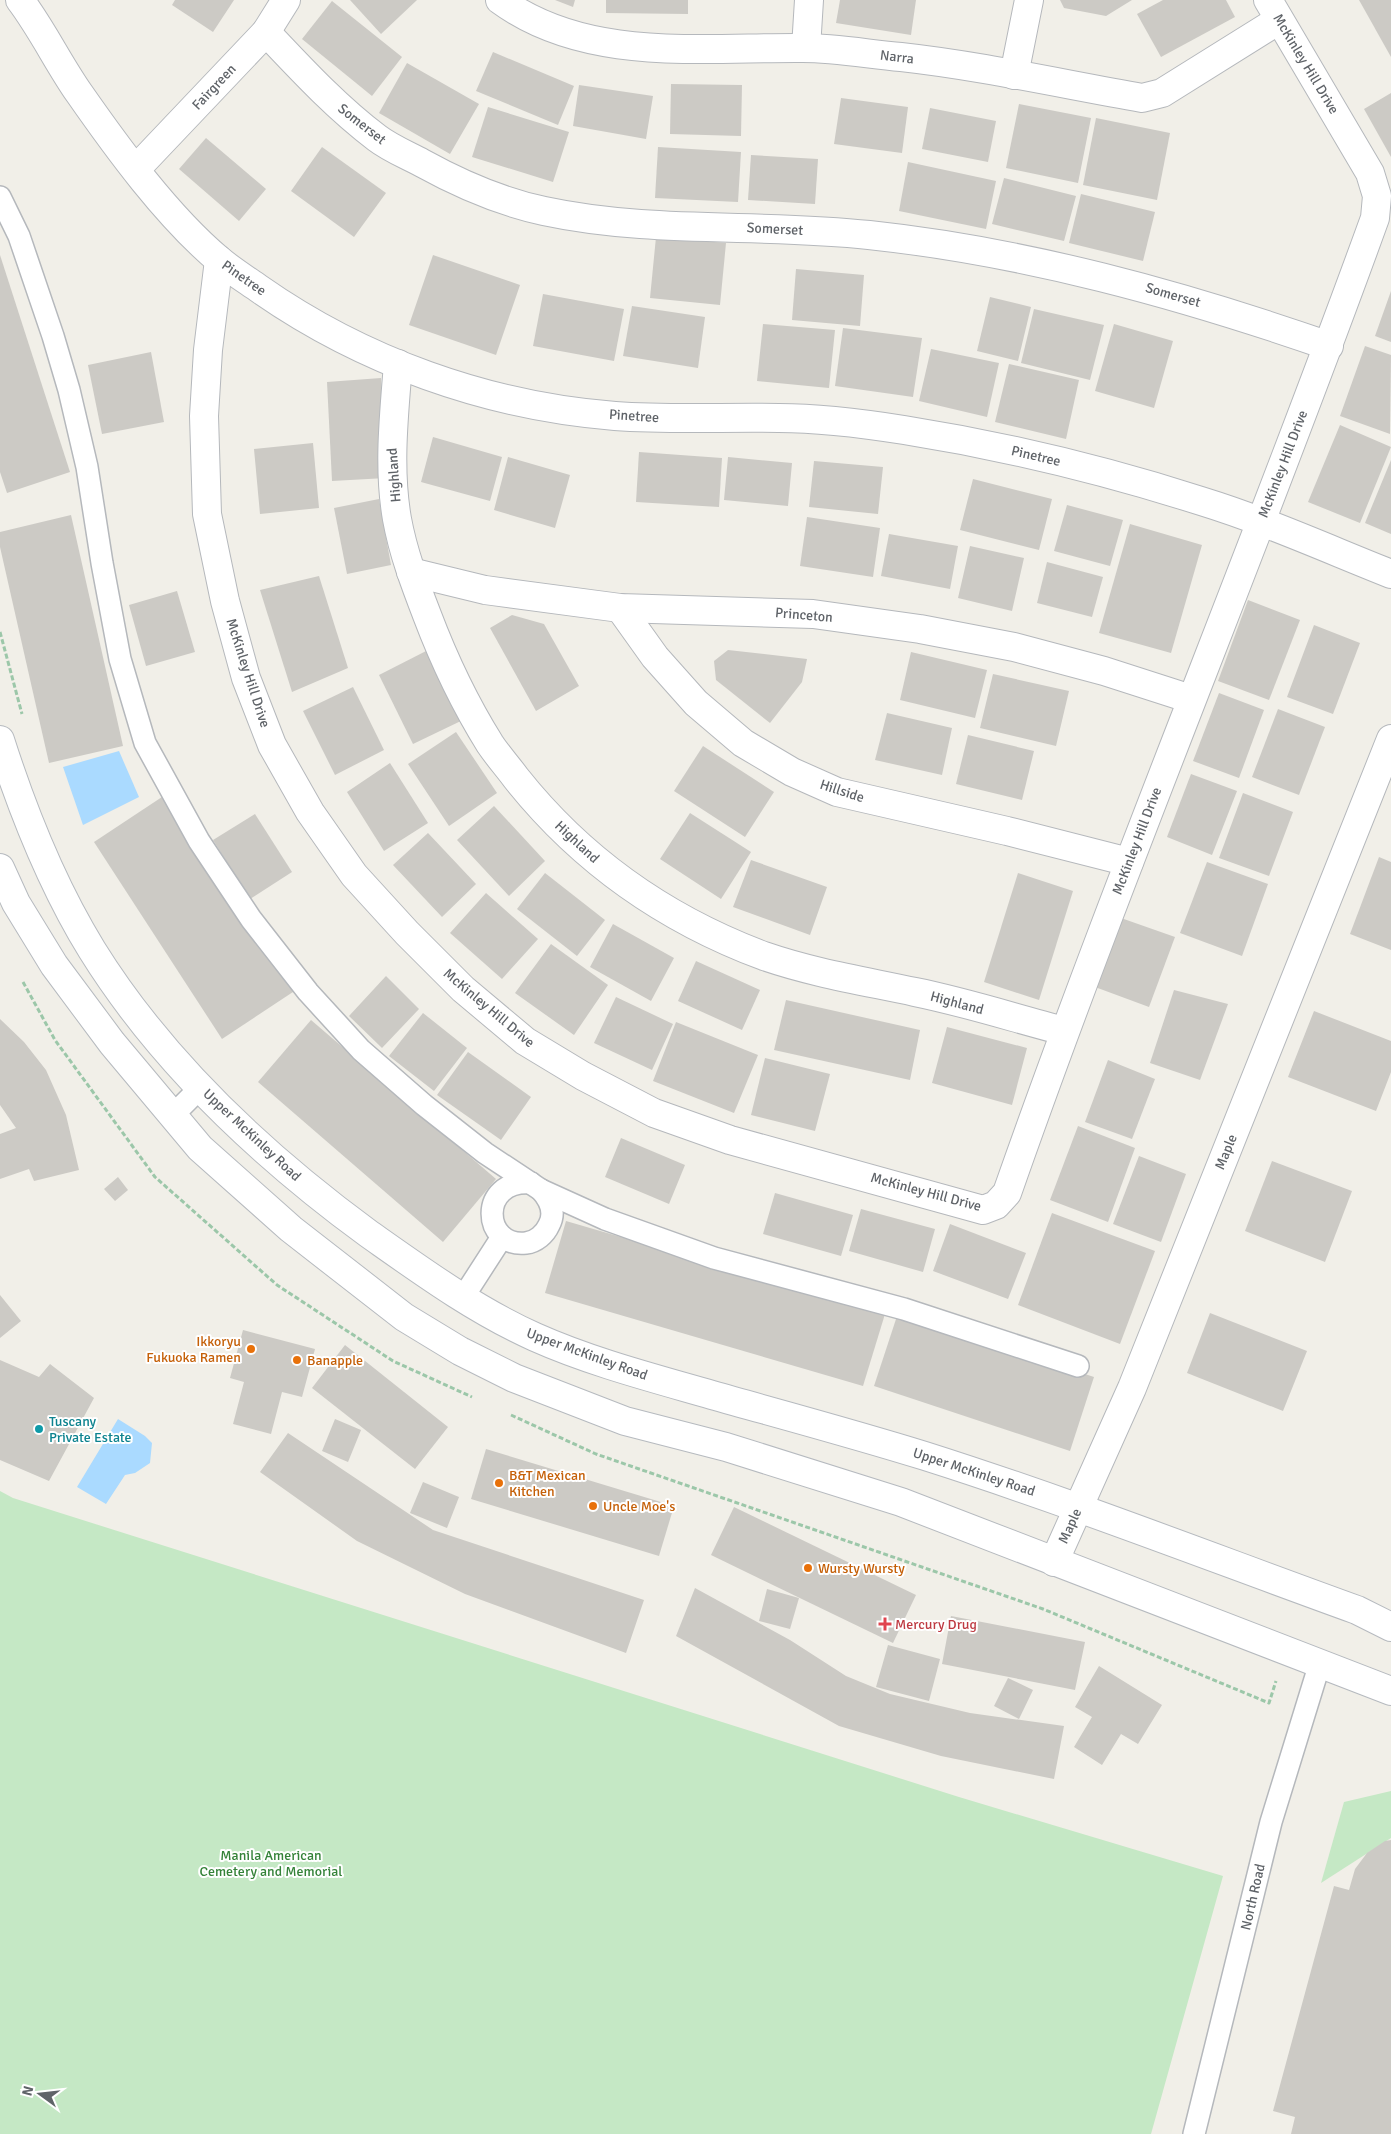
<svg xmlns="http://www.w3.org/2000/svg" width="1391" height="2134" viewBox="0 0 1391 2134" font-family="Signika,sans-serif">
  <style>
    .green { fill: #c5e8c5 }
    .water { fill: #aadaff }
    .building { fill: #cccac5 }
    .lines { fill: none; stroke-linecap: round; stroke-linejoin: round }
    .service-casing { stroke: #b5b8bc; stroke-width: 24 }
    .minor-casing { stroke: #b5b8bc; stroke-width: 30 }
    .secondary-casing { stroke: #b6babf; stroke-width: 30 }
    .path { stroke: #9cc7a9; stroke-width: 3; stroke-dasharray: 5 2.5; stroke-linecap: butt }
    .service { stroke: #fff; stroke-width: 21 }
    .minor { stroke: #fff; stroke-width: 28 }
    .secondary { stroke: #fff; stroke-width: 28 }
    .food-dot { fill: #e8710a; stroke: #fff; stroke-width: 2 }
    .culture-dot { fill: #0f9aa8; stroke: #fff; stroke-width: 2 }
    .health-dot { fill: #e0444e; stroke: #fff; stroke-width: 2 }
    .labels { text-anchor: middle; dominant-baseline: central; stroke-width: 4; stroke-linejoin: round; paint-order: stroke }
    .street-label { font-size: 14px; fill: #5f6368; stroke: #fff }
    .food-label { font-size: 14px; fill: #c56008; stroke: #fff; text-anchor: start }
    .culture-label { font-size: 14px; fill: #0d838f; stroke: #fff; text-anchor: start }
    .health-label { font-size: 14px; fill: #be3a42; stroke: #fff; text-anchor: start }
    .park-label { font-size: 14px; fill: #348238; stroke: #fff }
  </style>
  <rect width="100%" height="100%" fill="#f1efe8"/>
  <g class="green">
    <path d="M 0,1491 L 13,1498 L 959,1797 L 1223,1876 L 1151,2134 L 0,2134 Z"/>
    <path d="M 1391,1791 L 1391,1838 L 1321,1883 L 1344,1802 Z"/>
  </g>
  <g class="water">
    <path d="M 119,751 L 139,797 L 83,825 L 63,767 Z"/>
    <path d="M 118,1419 L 145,1436 L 152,1443 L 150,1463 L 135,1473 L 125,1475 L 106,1504 L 77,1487 Z"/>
  </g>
  <g class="building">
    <path d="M 175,0 L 234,0 L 213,32 L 172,5 Z"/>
    <path d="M 350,0 L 417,0 L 381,34 Z"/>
    <path d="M 555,0 L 575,0 L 573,7 Z"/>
    <path d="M 606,0 L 688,0 L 688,14 L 606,13 Z"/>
    <path d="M 840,0 L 916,0 L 911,35 L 836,23 Z"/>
    <path d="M 1060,0 L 1132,0 L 1106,16 L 1064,8 Z"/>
    <path d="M 1163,0 L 1226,0 L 1235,17 L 1161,57 L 1137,14 Z"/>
    <path d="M 1359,0 L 1391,0 L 1391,57 Z"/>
    <path d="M 332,1 L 402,57 L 372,96 L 302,39 Z"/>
    <path d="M 493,52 L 574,86 L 558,125 L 476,91 Z"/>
    <path d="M 407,63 L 479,104 L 450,154 L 379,113 Z"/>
    <path d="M 671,84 L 742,85 L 741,136 L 670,134 Z"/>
    <path d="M 579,85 L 653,96 L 646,139 L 573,126 Z"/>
    <path d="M 1391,93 L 1391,157 L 1364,109 Z"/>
    <path d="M 841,98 L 908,107 L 902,153 L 834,144 Z"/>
    <path d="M 1019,104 L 1091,118 L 1078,183 L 1006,168 Z"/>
    <path d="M 488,107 L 569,132 L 553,182 L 472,157 Z"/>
    <path d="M 930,108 L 996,121 L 988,162 L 922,149 Z"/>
    <path d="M 1096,118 L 1170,133 L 1157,200 L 1083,185 Z"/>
    <path d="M 206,138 L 266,189 L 239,221 L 179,169 Z"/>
    <path d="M 322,147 L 386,193 L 354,237 L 291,191 Z"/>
    <path d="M 658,147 L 741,152 L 738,202 L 655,198 Z"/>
    <path d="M 751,155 L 818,159 L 815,204 L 748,200 Z"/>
    <path d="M 908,162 L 996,181 L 986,229 L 899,211 Z"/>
    <path d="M 1004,178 L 1076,196 L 1064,241 L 992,224 Z"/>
    <path d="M 1081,194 L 1155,212 L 1143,261 L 1069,243 Z"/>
    <path d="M 656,237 L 726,243 L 720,305 L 650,298 Z"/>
    <path d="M 0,255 L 70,472 L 7,493 L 0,472 Z"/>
    <path d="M 433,255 L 520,285 L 496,355 L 409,325 Z"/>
    <path d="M 796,269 L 864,275 L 860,326 L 792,320 Z"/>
    <path d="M 1391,291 L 1391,342 L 1375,336 Z"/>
    <path d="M 543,294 L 624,309 L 614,361 L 533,346 Z"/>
    <path d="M 990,297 L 1031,307 L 1018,361 L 977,351 Z"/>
    <path d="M 632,306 L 705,317 L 698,368 L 623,356 Z"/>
    <path d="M 1034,309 L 1104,325 L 1090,380 L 1021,363 Z"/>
    <path d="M 763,324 L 835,330 L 829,388 L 757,381 Z"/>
    <path d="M 1114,324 L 1173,341 L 1154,408 L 1095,391 Z"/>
    <path d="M 843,328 L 922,338 L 913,397 L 835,386 Z"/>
    <path d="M 1365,346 L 1391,355 L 1390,434 L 1340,416 Z"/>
    <path d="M 931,349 L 999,363 L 987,417 L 919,401 Z"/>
    <path d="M 151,352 L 164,422 L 102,434 L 88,365 Z"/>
    <path d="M 1009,364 L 1079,380 L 1066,439 L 995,422 Z"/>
    <path d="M 381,378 L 386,478 L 332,481 L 327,382 Z"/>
    <path d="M 1340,425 L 1391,447 L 1360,523 L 1308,502 Z"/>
    <path d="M 433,437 L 502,457 L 490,501 L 421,482 Z"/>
    <path d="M 313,443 L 319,508 L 260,514 L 254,449 Z"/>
    <path d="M 639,452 L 722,458 L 719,507 L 636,502 Z"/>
    <path d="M 508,457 L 570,475 L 555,528 L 494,510 Z"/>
    <path d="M 728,457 L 792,463 L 788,506 L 724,500 Z"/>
    <path d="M 1391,460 L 1391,534 L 1365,523 Z"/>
    <path d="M 814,461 L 883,467 L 878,514 L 809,507 Z"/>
    <path d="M 973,479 L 1052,499 L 1039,550 L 960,530 Z"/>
    <path d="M 379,499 L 391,565 L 347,574 L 334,508 Z"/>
    <path d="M 1067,505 L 1123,520 L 1110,566 L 1054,551 Z"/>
    <path d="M 71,515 L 123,746 L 49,763 L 0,547 L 0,532 Z"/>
    <path d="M 807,517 L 880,528 L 873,577 L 800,566 Z"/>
    <path d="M 1130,524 L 1202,545 L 1171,653 L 1099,633 Z"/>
    <path d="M 889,534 L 958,546 L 950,589 L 881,576 Z"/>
    <path d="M 970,546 L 1024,558 L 1012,611 L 958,598 Z"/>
    <path d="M 1047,562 L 1103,577 L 1092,617 L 1037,603 Z"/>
    <path d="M 319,576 L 348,668 L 292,692 L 260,590 Z"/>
    <path d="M 177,591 L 195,652 L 146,666 L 129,605 Z"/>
    <path d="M 1248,600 L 1300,620 L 1269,700 L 1218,681 Z"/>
    <path d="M 512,615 L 544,624 L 579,686 L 536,711 L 490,628 Z"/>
    <path d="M 1314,625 L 1360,643 L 1333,714 L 1287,697 Z"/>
    <path d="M 430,649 L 465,719 L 413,744 L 379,675 Z"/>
    <path d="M 728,650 L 807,659 L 802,682 L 770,723 L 716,680 L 714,661 Z"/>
    <path d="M 911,652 L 987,670 L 975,718 L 900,700 Z"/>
    <path d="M 993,674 L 1069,691 L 1056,746 L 980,728 Z"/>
    <path d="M 353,687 L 384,750 L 335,775 L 303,711 Z"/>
    <path d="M 1219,693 L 1264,710 L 1239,778 L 1193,761 Z"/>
    <path d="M 1278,709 L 1325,727 L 1299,795 L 1252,777 Z"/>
    <path d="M 887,713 L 952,728 L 942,775 L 875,760 Z"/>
    <path d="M 456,732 L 497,793 L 449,826 L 408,764 Z"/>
    <path d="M 968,735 L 1034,751 L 1022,800 L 956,784 Z"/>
    <path d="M 703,746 L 774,792 L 745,837 L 674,791 Z"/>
    <path d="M 390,763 L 428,823 L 384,851 L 347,792 Z"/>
    <path d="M 1191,774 L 1237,791 L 1212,855 L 1167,837 Z"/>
    <path d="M 168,793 L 296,990 L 222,1039 L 94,842 Z"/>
    <path d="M 1243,793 L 1293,812 L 1269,876 L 1219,858 Z"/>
    <path d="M 494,806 L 545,861 L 509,896 L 457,840 Z"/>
    <path d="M 690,813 L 751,852 L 721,899 L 660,859 Z"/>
    <path d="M 255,814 L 292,872 L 250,899 L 213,840 Z"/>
    <path d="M 428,833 L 476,884 L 442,917 L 393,865 Z"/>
    <path d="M 1379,857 L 1391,862 L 1391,950 L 1350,934 Z"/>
    <path d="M 751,860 L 827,887 L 810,935 L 733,907 Z"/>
    <path d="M 1207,862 L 1268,884 L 1242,956 L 1180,933 Z"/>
    <path d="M 545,873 L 605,920 L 577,956 L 517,909 Z"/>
    <path d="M 1018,873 L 1073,891 L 1039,1000 L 984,982 Z"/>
    <path d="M 486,893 L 538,939 L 502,979 L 450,933 Z"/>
    <path d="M 1121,918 L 1175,937 L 1149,1007 L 1095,987 Z"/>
    <path d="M 613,924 L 674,958 L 651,1001 L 590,967 Z"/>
    <path d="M 551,944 L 608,985 L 574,1035 L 515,993 Z"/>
    <path d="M 696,961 L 760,990 L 742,1030 L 678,1001 Z"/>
    <path d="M 386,976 L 419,1009 L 382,1048 L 349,1016 Z"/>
    <path d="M 1174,990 L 1228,1004 L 1200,1080 L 1150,1063 Z"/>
    <path d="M 616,997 L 673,1024 L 652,1070 L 594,1043 Z"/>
    <path d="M 786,1000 L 920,1030 L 910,1080 L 774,1050 Z"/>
    <path d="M 1314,1011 L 1391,1041 L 1391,1072 L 1376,1111 L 1288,1077 Z"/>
    <path d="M 423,1013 L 467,1048 L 434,1091 L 389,1056 Z"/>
    <path d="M 0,1019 L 24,1042 L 46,1070 L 66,1115 L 79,1170 L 34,1181 L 29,1169 L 0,1179 L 0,1134 L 16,1128 L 0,1105 Z"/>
    <path d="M 311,1020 L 496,1179 L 443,1242 L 258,1082 Z"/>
    <path d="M 676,1022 L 758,1055 L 734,1113 L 653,1081 Z"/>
    <path d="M 947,1027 L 1027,1048 L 1012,1105 L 932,1083 Z"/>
    <path d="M 468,1052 L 531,1097 L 501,1140 L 437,1095 Z"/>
    <path d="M 765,1058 L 830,1074 L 815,1131 L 751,1115 Z"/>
    <path d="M 1108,1060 L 1155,1079 L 1132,1139 L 1085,1122 Z"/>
    <path d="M 1078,1126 L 1135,1148 L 1108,1222 L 1050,1200 Z"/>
    <path d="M 621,1138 L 685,1165 L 669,1204 L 605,1177 Z"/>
    <path d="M 1139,1156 L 1186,1174 L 1161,1242 L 1113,1224 Z"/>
    <path d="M 1272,1161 L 1352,1191 L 1325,1262 L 1245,1231 Z"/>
    <path d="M 118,1177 L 128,1190 L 115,1201 L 104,1189 Z"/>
    <path d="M 775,1193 L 853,1215 L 841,1256 L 763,1234 Z"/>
    <path d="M 861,1209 L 935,1229 L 923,1272 L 849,1251 Z"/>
    <path d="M 1052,1213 L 1155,1251 L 1120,1344 L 1018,1305 Z"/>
    <path d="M 566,1221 L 885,1314 L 863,1386 L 545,1293 Z"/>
    <path d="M 950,1224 L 1026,1253 L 1008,1299 L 933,1271 Z"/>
    <path d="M 0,1295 L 21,1321 L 0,1338 Z"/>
    <path d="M 898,1313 L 1094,1377 L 1070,1451 L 874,1386 Z"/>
    <path d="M 1210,1313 L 1307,1351 L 1283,1411 L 1187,1373 Z"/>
    <path d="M 243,1330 L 315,1349 L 302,1397 L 282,1392 L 271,1434 L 233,1424 L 244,1382 L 230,1378 Z"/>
    <path d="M 345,1345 L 448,1427 L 415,1469 L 312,1388 Z"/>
    <path d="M 0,1360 L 39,1377 L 50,1364 L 94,1398 L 49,1481 L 0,1460 Z"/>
    <path d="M 335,1419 L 361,1430 L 348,1462 L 322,1451 Z"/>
    <path d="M 288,1433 L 433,1530 L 644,1600 L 626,1653 L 465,1594 L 357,1541 L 260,1472 Z"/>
    <path d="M 486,1449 L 674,1506 L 659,1556 L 471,1499 Z"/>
    <path d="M 423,1482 L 459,1497 L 447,1528 L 410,1513 Z"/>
    <path d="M 734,1507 L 916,1595 L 893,1643 L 711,1555 Z"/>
    <path d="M 695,1588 L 790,1640 L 846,1676 L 890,1694 L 970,1713 L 1064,1726 L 1054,1779 L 941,1756 L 839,1726 L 676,1636 Z"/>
    <path d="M 767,1589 L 799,1598 L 790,1629 L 759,1621 Z"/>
    <path d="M 951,1616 L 1085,1642 L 1075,1690 L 942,1664 Z"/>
    <path d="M 888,1645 L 940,1659 L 929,1701 L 876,1687 Z"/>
    <path d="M 1099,1666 L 1162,1705 L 1138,1744 L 1121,1734 L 1102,1765 L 1074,1747 L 1092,1717 L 1075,1707 Z"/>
    <path d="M 1008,1678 L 1033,1690 L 1019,1719 L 994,1706 Z"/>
    <path d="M 1391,1840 L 1391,2134 L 1291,2134 L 1295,2117 L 1273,2111 L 1334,1886 L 1349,1890 L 1355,1869 L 1367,1853 L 1385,1841 Z"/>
  </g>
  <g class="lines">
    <g class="service-casing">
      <g id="service">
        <path d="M 0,197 L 19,236 L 53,336 L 69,390 L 87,467 L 102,563 L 120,659 L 145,743 L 199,841 L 251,919 L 308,992 L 361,1050 L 424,1105 L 485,1153 L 541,1190 L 605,1219 L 714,1258 L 904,1309 L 1078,1366"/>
        <path d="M 172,1116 L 201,1087"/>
        <path d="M 531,1183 C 478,1179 482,1248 526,1243 C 536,1242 545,1234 549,1225 C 556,1212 550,1200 541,1190"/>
        <path d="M 462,1299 L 502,1237"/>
        <path d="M 1194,2134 L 1271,1822 L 1320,1663"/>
      </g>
    </g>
    <g class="minor-casing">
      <g id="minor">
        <path d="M 20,0 C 42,29 58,63 79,93 C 118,149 167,216 219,260 C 231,270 245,279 258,288 C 362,361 487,406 615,416 C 670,420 724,417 779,418 C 818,418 866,424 904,430 C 1005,446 1104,470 1201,501 C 1266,521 1328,549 1391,574"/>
        <path d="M 500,0 C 586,63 702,47 803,48 C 835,48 868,54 901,57 C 982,66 1062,84 1142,98 L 1162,93 L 1279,20"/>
        <path d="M 266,32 C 301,69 336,107 377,138 C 390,148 407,155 422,163 C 460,184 502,202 544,211 C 651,234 761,223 869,235 C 1027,252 1179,294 1329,346"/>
        <path d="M 806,48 L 809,0"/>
        <path d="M 1014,75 L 1029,0"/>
        <path d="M 136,169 L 266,32 L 286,0"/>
        <path d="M 219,260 L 208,350 L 204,416 L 207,514 L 225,601 L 246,678 L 272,745 L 310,812 L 354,875 L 407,933 L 463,989 L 525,1041 L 583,1076 L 654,1113 L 730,1140 L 983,1210 L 996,1205 L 1007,1193 C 1122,865 1257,545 1375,218 L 1377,196 L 1370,173 L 1268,0"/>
        <path d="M 398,364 C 394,415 388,468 397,519 C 403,552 415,584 427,615 C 444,660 465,704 490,744 C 498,756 508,767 516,778 C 582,861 665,919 764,956 C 813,973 864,981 915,992 C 965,1002 1014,1018 1064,1031"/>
        <path d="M 411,572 L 485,590 L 620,608 L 813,614 L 920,629 L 1014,647 L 1104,671 L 1191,699"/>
        <path d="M 620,608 L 655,657 L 696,703 L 743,743 L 792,772 L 837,792 L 1007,831 L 1129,862"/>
        <path d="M 1054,1562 L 1132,1388 L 1391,739"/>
      </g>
    </g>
    <g class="secondary-casing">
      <g id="secondary">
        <path d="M 0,740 C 23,812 52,885 92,950 C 161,1061 264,1157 369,1234 C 423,1272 475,1310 535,1337 C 591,1362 653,1378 712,1395 C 783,1415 854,1434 925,1456 C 1070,1502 1213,1558 1357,1610 L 1391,1627"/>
        <path d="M 0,868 L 16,903 L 54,965 L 112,1043 L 200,1148 L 291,1229 L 404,1317 L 460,1351 L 514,1378 L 625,1421 L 726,1447 L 901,1502 L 1391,1691"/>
      </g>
    </g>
    <g class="path">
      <path d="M 0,632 L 22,714"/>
      <path d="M 23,982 L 55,1040 L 155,1177 L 277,1285 L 393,1361 L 472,1397"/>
      <path d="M 511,1415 L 596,1454 L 1043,1609 L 1269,1703 L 1276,1681"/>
    </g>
    <use href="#service" class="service"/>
    <use href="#minor" class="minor"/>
    <use href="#secondary" class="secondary"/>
  </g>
  <g class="food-dot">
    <circle cx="251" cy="1349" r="5"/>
    <circle cx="297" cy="1360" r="5"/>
    <circle cx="499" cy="1483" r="5"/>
    <circle cx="593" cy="1506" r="5"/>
    <circle cx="808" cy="1568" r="5"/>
  </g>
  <circle class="culture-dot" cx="39" cy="1429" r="5"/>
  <path class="health-dot" d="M882.5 1616.5h5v5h5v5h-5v5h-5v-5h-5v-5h5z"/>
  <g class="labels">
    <g class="street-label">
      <text transform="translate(897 57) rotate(7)">Narra</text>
      <text transform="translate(1306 64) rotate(59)">McKinley Hill Drive</text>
      <text transform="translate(214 87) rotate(-47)">Fairgreen</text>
      <text transform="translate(362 124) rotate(38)">Somerset</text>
      <text transform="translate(775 229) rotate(3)">Somerset</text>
      <text transform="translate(244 278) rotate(35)">Pinetree</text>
      <text transform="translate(1173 295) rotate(16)">Somerset</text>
      <text transform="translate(634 416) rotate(4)">Pinetree</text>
      <text transform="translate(1036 456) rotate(13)">Pinetree</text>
      <text transform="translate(1283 464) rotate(-69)">McKinley Hill Drive</text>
      <text transform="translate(394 475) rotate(-94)">Highland</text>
      <text transform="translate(804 615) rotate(5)">Princeton</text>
      <text transform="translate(248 673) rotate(72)">McKinley Hill Drive</text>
      <text transform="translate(842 791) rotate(18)">Hillside</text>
      <text transform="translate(1137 841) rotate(-69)">McKinley Hill Drive</text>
      <text transform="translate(577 842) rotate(43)">Highland</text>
      <text transform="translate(957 1003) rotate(15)">Highland</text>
      <text transform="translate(489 1008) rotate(40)">McKinley Hill Drive</text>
      <text transform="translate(252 1135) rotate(43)">Upper McKinley Road</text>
      <text transform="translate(1226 1152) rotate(-68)">Maple</text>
      <text transform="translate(926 1192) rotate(15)">McKinley Hill Drive</text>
      <text transform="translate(587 1354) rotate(20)">Upper McKinley Road</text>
      <text transform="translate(974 1472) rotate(18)">Upper McKinley Road</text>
      <text transform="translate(1070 1526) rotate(-66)">Maple</text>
      <text transform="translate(1253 1897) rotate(-77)">North Road</text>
    </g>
    <g class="food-label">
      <text x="241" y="1341" text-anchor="end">Ikkoryu<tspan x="241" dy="16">Fukuoka Ramen</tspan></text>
      <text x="307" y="1360">Banapple</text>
      <text x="509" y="1475">B&amp;T Mexican<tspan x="509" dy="16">Kitchen</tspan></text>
      <text x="603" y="1506">Uncle Moe's</text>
      <text x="818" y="1568">Wursty Wursty</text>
    </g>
    <g class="culture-label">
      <text x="49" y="1421">Tuscany<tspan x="49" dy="16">Private Estate</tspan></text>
    </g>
    <g class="health-label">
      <text x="895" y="1624">Mercury Drug</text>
    </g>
    <g class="park-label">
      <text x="271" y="1855">Manila American<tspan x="271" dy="16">Cemetery and Memorial</tspan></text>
    </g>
  </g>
  <g transform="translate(40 2094) rotate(285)" stroke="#ffffff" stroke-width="4" paint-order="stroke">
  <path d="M0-4L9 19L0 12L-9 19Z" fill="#5f6368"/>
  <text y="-8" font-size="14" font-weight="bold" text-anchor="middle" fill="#5f6368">N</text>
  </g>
</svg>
